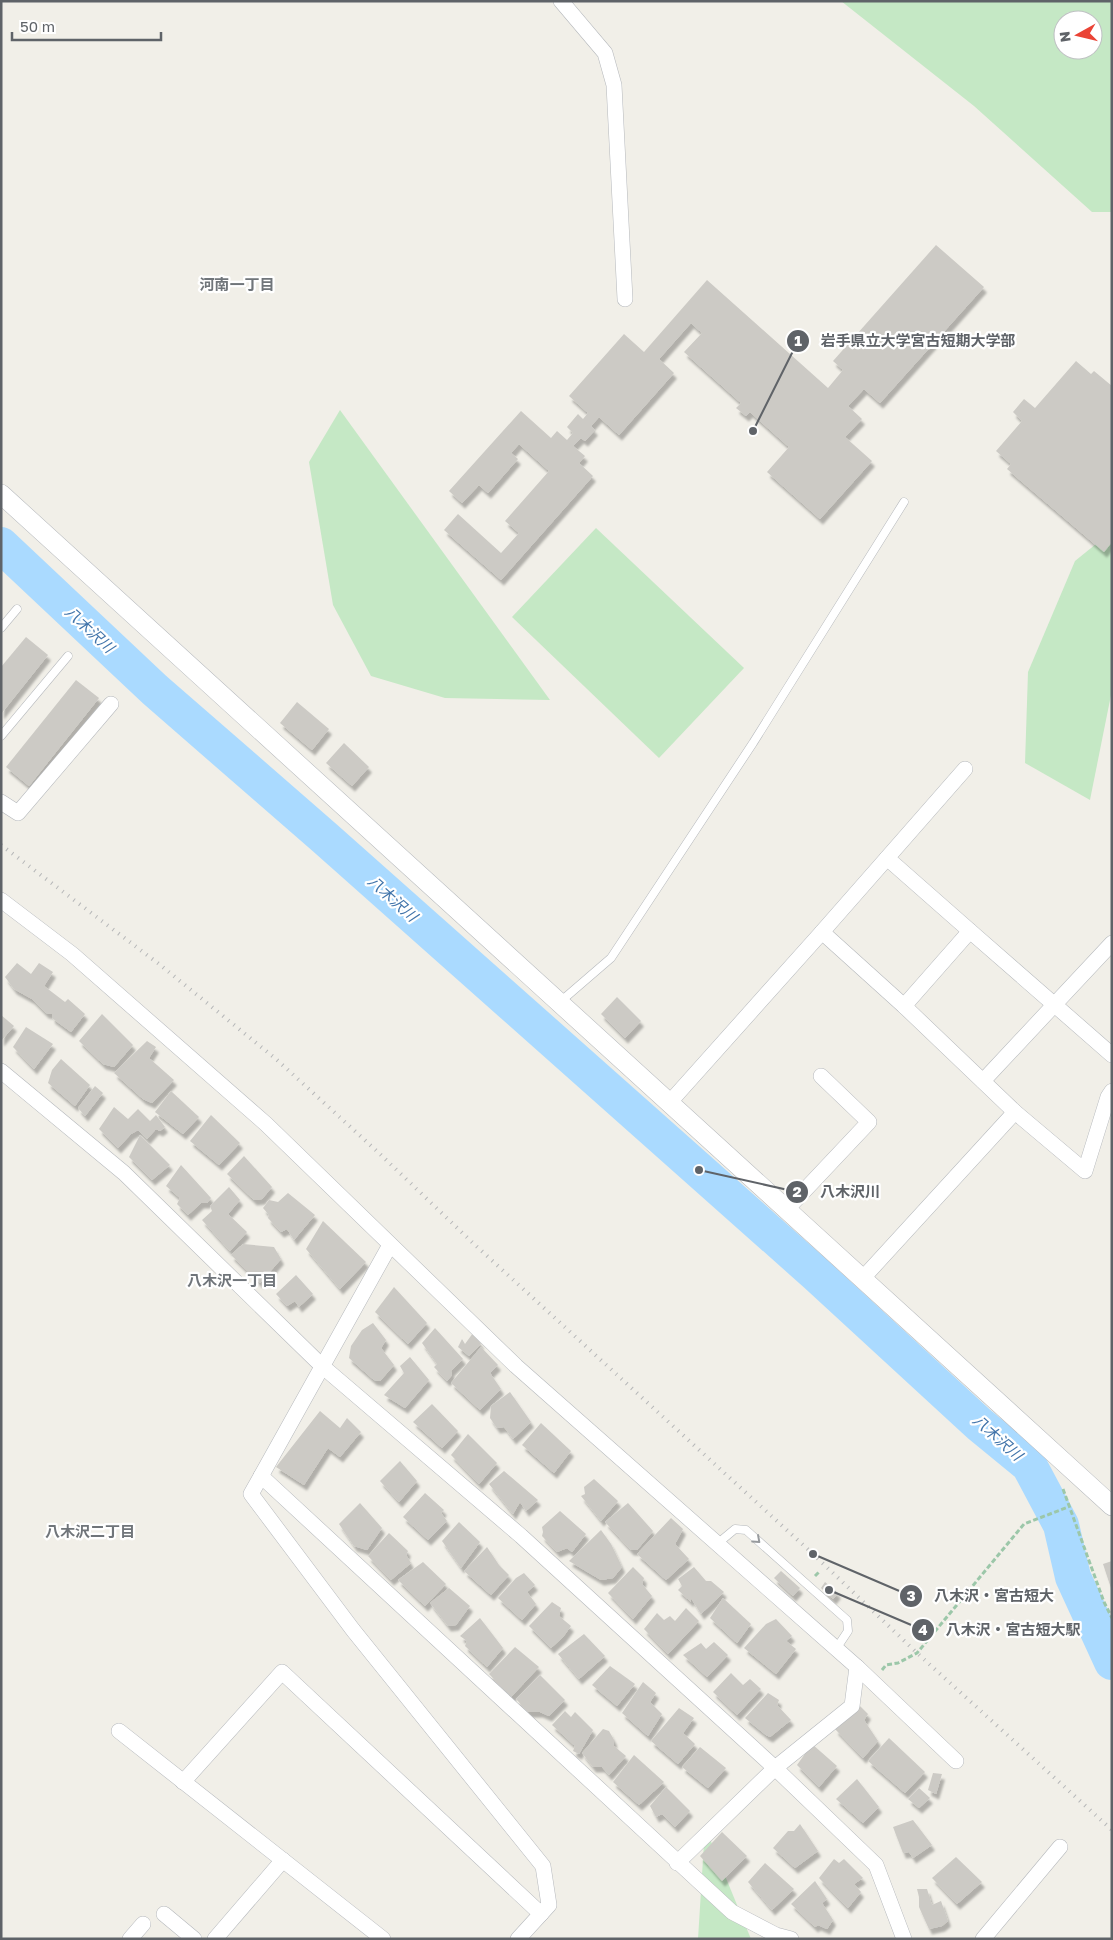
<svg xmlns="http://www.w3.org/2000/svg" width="1113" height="1940" viewBox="0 0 1113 1940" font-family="'Golos Text','Noto Sans JP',sans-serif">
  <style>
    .green { fill: #c5e8c5; fill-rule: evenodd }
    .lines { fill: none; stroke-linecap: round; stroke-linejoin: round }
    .river { stroke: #aadaff; stroke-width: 36 }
    .building { fill: #cccac5; filter: url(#shadow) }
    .service-casing { stroke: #b5b8bc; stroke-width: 9 }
    .minor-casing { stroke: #b5b8bc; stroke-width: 16 }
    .tertiary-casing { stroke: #b5b8bc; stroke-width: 20 }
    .path { stroke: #9cc7a9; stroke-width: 3; stroke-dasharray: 5 2.5; stroke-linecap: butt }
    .service { stroke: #fff; stroke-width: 8 }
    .minor { stroke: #fff; stroke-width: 15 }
    .tertiary { stroke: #fff; stroke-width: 19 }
    .rail { stroke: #b6b7b8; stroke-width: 4; stroke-dasharray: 1 6; stroke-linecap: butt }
    .oneway { stroke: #979a9d }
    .labels { text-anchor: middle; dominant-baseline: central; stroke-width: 4.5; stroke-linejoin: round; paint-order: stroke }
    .neighbourhood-label { font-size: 15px; font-weight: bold; fill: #70757a; stroke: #fff }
    .water-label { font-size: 15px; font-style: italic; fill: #4174aa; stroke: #fff }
    .leader { fill: none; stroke: #5f6368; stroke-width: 2 }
    .callout-dot { fill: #5f6368; stroke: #fff; stroke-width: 2 }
    .mark-label { font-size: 15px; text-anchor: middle; font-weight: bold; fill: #fff }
    .callout-label { font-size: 15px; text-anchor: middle; font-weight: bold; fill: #5f6368; stroke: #fff; stroke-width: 4.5; stroke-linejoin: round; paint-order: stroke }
  </style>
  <defs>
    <filter id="shadow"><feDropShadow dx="3" dy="5.5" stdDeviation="1" flood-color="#0004"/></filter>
  </defs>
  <rect width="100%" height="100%" fill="#f1efe8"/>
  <g class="green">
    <path d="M 841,1 L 1112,1 L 1112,212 L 1092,212 L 974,106 ZM 1063,20 L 1093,20 L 1093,50 L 1063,50 Z"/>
    <path d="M 340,410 L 550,700 L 445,698 L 371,676 L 333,605 L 309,462 Z"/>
    <path d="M 596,528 L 744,668 L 659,758 L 512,617 Z"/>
    <path d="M 1112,531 L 1112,690 L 1090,800 L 1025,763 L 1028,672 L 1075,561 Z"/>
    <path d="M 705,1827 L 751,1939 L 698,1939 Z"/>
  </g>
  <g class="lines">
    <path class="river" d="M 1,545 L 155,690 L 325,838 L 816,1274 L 979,1424 L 1029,1465 L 1061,1525 L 1073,1577 L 1112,1662"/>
  </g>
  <g class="building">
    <path d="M 936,245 L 984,287 L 880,403 L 864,389 L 848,406 L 862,419 L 845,437 L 872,461 L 820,519 L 767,472 L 789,447 L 750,412 L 746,416 L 736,408 L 741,403 L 684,352 L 702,333 L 691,323 L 659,359 L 674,373 L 619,435 L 599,417 L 591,426 L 595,430 L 585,441 L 581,438 L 573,446 L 585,456 L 579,463 L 593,476 L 501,580 L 444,530 L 458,514 L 501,553 L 519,533 L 505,521 L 549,471 L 519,444 L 511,453 L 518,459 L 488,493 L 479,485 L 462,503 L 449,491 L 521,411 L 551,438 L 557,431 L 567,440 L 573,433 L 567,427 L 578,414 L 583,419 L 588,413 L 569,396 L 624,334 L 644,352 L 707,280 L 828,388 L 843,370 L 833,361 Z"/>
    <path d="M 1076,361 L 1091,374 L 1094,371 L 1112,386 L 1112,542 L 1104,552 L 1007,469 L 1011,464 L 996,451 L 1022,421 L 1013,412 L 1024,399 L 1035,408 Z"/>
    <path d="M 26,637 L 48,655 L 1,714 L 1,667 Z"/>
    <path d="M 76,680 L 99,698 L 29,786 L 6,767 Z"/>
    <path d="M 297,702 L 329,729 L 312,750 L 280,723 Z"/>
    <path d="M 344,743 L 369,767 L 352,786 L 326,763 Z"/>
    <path d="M 17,963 L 31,974 L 39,963 L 53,972 L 44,986 L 65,1002 L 68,999 L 85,1014 L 71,1032 L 52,1018 L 52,1014 L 46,1013 L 32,999 L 14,989 L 5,977 Z"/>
    <path d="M 617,997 L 641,1021 L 625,1038 L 601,1014 Z"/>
    <path d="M 102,1014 L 133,1045 L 114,1067 L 103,1064 L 79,1041 Z"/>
    <path d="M 1,1015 L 14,1026 L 1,1041 Z"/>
    <path d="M 26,1027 L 53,1044 L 34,1069 L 13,1047 Z"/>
    <path d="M 147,1041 L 156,1047 L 149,1058 L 174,1080 L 152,1103 L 143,1099 L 114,1073 Z"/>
    <path d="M 61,1059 L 90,1085 L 75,1106 L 48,1083 L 52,1070 Z"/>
    <path d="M 95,1086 L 103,1093 L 85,1116 L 78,1108 Z"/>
    <path d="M 171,1091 L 199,1117 L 183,1134 L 155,1112 Z"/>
    <path d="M 114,1107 L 128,1119 L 138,1109 L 150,1121 L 156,1115 L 165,1127 L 160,1131 L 156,1129 L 147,1139 L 138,1130 L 131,1134 L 118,1148 L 99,1129 Z"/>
    <path d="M 211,1115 L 240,1143 L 219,1165 L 190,1141 Z"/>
    <path d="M 140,1135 L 170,1165 L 152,1180 L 129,1157 Z"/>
    <path d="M 244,1156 L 272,1187 L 262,1199 L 254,1200 L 227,1174 Z"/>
    <path d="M 181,1165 L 211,1198 L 207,1203 L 201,1203 L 188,1215 L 177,1204 L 180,1198 L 166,1186 Z"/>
    <path d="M 229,1187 L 240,1200 L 228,1214 L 247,1232 L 230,1251 L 202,1220 L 212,1211 L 210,1206 Z"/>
    <path d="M 288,1193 L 315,1215 L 294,1240 L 287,1229 L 281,1232 L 268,1218 L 269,1215 L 263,1208 L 269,1200 L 278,1202 Z"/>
    <path d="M 323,1221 L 366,1262 L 340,1289 L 306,1249 Z"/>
    <path d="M 243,1244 L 274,1247 L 281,1259 L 260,1283 L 231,1255 Z"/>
    <path d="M 296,1275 L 313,1294 L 299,1307 L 295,1301 L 287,1306 L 276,1294 Z"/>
    <path d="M 394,1287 L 427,1323 L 408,1344 L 375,1312 Z"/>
    <path d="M 373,1323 L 386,1340 L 381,1348 L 394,1365 L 380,1381 L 374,1380 L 349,1358 L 351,1346 L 362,1330 Z"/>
    <path d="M 435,1328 L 463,1359 L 451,1371 L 452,1375 L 447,1381 L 434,1367 L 437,1364 L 422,1343 Z"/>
    <path d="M 473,1333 L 481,1344 L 469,1356 L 458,1347 L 462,1339 L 465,1344 Z"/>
    <path d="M 481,1347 L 498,1365 L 490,1373 L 501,1389 L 480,1410 L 451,1383 Z"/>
    <path d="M 410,1357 L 429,1380 L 405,1408 L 384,1395 L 404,1373 L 400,1366 Z"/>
    <path d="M 510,1392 L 531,1422 L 513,1439 L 504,1427 L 497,1428 L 490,1418 L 491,1406 Z"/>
    <path d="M 432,1404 L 458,1431 L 442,1448 L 413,1422 Z"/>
    <path d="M 320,1411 L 340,1428 L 347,1418 L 361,1432 L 340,1457 L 328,1448 L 304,1485 L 276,1467 Z"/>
    <path d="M 541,1423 L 571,1451 L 554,1473 L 522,1445 Z"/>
    <path d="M 468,1434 L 497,1463 L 479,1484 L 451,1455 Z"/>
    <path d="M 400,1461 L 417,1481 L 399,1502 L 380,1481 Z"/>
    <path d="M 504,1471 L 538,1500 L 526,1511 L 520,1502 L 513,1514 L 489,1484 Z"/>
    <path d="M 594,1479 L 618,1501 L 601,1521 L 581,1496 L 585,1494 L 584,1487 Z"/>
    <path d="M 425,1493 L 444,1510 L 441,1513 L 447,1521 L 428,1540 L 403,1517 Z"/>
    <path d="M 360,1503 L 382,1528 L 367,1550 L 354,1546 L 339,1524 Z"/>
    <path d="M 628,1503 L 653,1531 L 637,1550 L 631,1550 L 605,1522 Z"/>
    <path d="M 560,1511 L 586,1534 L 572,1552 L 567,1548 L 557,1552 L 542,1536 L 543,1532 L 542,1527 Z"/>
    <path d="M 671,1518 L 683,1529 L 675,1544 L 689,1559 L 666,1580 L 637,1554 Z"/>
    <path d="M 459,1522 L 480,1542 L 461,1568 L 442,1541 Z"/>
    <path d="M 601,1530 L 611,1544 L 622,1567 L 613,1578 L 601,1580 L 569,1561 Z"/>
    <path d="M 389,1533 L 408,1551 L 406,1555 L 411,1563 L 391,1580 L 368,1556 Z"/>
    <path d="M 487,1547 L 499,1565 L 509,1575 L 491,1595 L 464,1571 Z"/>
    <path d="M 1112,1561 L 1112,1588 L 1111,1588 L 1103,1564 Z"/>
    <path d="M 423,1562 L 446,1584 L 425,1606 L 398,1580 Z"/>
    <path d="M 633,1567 L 644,1578 L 642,1584 L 652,1596 L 633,1619 L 608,1593 Z"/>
    <path d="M 694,1567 L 706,1581 L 711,1581 L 724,1592 L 701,1614 L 691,1598 L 691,1602 L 678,1590 L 682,1586 L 678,1579 Z"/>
    <path d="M 781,1571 L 800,1588 L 793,1596 L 774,1578 Z"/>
    <path d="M 524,1573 L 535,1585 L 527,1592 L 536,1604 L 522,1620 L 498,1598 L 516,1578 Z"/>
    <path d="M 825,1582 L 838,1593 L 833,1599 L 821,1588 Z"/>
    <path d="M 449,1588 L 470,1606 L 456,1625 L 448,1626 L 430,1603 Z"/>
    <path d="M 723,1598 L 751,1624 L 737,1643 L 710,1618 Z"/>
    <path d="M 552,1602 L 561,1608 L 559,1616 L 571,1626 L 563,1637 L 551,1648 L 529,1626 Z"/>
    <path d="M 686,1608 L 699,1621 L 668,1654 L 644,1629 L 657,1613 L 664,1620 L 670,1616 L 675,1621 Z"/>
    <path d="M 480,1618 L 503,1648 L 487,1667 L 465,1646 L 467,1641 L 460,1636 Z"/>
    <path d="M 776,1619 L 792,1636 L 786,1641 L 796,1649 L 776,1674 L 744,1648 L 766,1624 Z"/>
    <path d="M 584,1634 L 605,1656 L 579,1679 L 558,1654 Z"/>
    <path d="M 714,1642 L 728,1655 L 707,1677 L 683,1655 L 701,1643 L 706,1649 Z"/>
    <path d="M 515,1647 L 539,1667 L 511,1697 L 489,1674 Z"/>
    <path d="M 610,1666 L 635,1684 L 617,1706 L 592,1685 Z"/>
    <path d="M 731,1673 L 743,1685 L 750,1679 L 761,1689 L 737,1715 L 713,1692 Z"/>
    <path d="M 540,1675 L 565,1700 L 549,1716 L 540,1712 L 528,1712 L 516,1699 Z"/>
    <path d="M 643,1682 L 656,1693 L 650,1702 L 662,1714 L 648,1736 L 622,1713 Z"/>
    <path d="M 768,1693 L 779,1700 L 777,1705 L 791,1720 L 770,1737 L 766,1735 L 745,1718 Z"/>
    <path d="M 856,1702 L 868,1714 L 864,1720 L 878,1741 L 863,1758 L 835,1729 Z"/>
    <path d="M 679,1708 L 694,1718 L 683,1733 L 695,1744 L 678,1764 L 651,1741 Z"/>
    <path d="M 565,1711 L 571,1717 L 575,1712 L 593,1730 L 579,1754 L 573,1751 L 575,1746 L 552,1725 Z"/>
    <path d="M 603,1729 L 609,1731 L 614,1740 L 614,1746 L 626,1756 L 609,1775 L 602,1767 L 593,1767 L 582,1753 Z"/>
    <path d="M 889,1738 L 925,1772 L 905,1793 L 868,1761 Z"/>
    <path d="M 812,1744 L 837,1766 L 819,1787 L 797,1765 Z"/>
    <path d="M 700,1747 L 726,1768 L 708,1788 L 682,1767 Z"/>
    <path d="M 634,1755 L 664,1782 L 639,1805 L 613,1782 Z"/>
    <path d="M 933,1773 L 942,1774 L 936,1794 L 928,1790 Z"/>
    <path d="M 857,1779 L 879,1807 L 863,1823 L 836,1799 Z"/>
    <path d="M 666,1787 L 690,1811 L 675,1827 L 662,1814 L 656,1817 L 650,1806 Z"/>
    <path d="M 919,1788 L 930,1798 L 919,1808 L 908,1799 Z"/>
    <path d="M 913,1820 L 932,1845 L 913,1858 L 909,1852 L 903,1853 L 893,1827 Z"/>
    <path d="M 800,1824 L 818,1851 L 795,1868 L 773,1848 L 788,1831 L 794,1831 Z"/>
    <path d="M 722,1832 L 747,1856 L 722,1881 L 700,1856 Z"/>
    <path d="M 956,1857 L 982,1882 L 957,1904 L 932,1878 Z"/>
    <path d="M 834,1859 L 839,1863 L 844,1859 L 863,1878 L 854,1884 L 861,1892 L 848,1908 L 819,1878 Z"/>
    <path d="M 765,1863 L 794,1889 L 772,1910 L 748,1882 Z"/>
    <path d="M 815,1881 L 827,1899 L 822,1903 L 833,1920 L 827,1929 L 818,1925 L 815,1927 L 791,1904 Z"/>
    <path d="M 917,1889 L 927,1889 L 932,1905 L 941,1901 L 948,1921 L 942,1926 L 929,1929 L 919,1907 L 919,1897 Z"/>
  </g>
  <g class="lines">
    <g class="service-casing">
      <g id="service">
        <path d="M 1,628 L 17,609"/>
        <path d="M 1,736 L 68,656"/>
        <path d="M 560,1002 L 611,958 L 753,743 L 904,502"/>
        <path d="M 717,1544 L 735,1529 L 746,1530 L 847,1620 L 848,1631 L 836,1649"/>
      </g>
    </g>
    <g class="minor-casing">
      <g id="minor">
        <path d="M 561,1 L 605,53 L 614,85 L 625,299"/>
        <path d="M 1,802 L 18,813 L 111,704"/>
        <path d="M 1,900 L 72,954 L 266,1124 L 516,1366 L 857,1667 L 956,1761"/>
        <path d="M 970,931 L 1112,1055"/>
        <path d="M 904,1006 L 970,931 L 887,858 L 965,769"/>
        <path d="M 1,1071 L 124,1173 L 322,1366 L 521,1536 L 775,1768 L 876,1865 L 904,1939"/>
        <path d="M 983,1081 L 1112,943"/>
        <path d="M 670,1102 L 822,932"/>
        <path d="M 1015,1112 L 1085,1171 L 1108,1097 L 1112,1091"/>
        <path d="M 787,1209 L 869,1122 L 821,1076"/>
        <path d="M 390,1245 L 251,1494 L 353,1630 L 543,1866 L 549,1905 L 518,1939"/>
        <path d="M 863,1278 L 1015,1112 L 904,1006 L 822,932 L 887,858"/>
        <path d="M 261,1476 L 732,1912 L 776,1935 L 791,1939"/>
        <path d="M 119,1731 L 383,1939"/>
        <path d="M 183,1782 L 282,1672 L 541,1914"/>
        <path d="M 677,1863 L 775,1768 L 852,1706 L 857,1667"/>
        <path d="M 164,1914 L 194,1939"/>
        <path d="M 130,1939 L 143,1924"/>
        <path d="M 215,1939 L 283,1860"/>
        <path d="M 983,1939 L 1060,1847"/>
      </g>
    </g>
    <g class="tertiary-casing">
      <path id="tertiary" d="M 1,494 L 1112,1506"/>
    </g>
    <g class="path">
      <path d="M 1063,1489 L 1104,1602 L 1112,1618"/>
      <path d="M 815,1576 L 820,1571"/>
      <path d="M 882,1670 L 886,1665 L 898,1663 L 917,1653 L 1024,1524 L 1068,1507"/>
    </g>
    <use href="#service" class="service"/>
    <use href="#minor" class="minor"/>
    <use href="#tertiary" class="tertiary"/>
    <path class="rail" d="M 1,845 L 159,964 L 276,1059 L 380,1154 L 474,1244 L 813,1554 L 917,1653 L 1112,1830"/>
  </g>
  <defs><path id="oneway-chevron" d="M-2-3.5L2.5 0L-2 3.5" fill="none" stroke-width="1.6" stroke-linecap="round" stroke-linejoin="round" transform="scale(1.25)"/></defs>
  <use class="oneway" href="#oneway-chevron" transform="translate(757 1540) rotate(42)"/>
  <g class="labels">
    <g class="neighbourhood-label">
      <text x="237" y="284">河南一丁目</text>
      <text x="232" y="1280">八木沢一丁目</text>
      <text x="90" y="1531">八木沢二丁目</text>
    </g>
    <g class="water-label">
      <text transform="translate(90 629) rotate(43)">八木沢川</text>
      <text transform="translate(393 898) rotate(42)">八木沢川</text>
      <text transform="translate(998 1437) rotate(42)">八木沢川</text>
    </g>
  </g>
  <path class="leader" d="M753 431L798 341M699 1170L797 1192M813 1554L911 1596M829 1590L923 1630"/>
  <g class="callout-dot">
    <circle cx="753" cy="431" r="5"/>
    <circle cx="699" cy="1170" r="5"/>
    <circle cx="813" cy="1554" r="5"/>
    <circle cx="829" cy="1590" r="5"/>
    <circle cx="798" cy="341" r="12"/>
    <circle cx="797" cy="1192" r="12"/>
    <circle cx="911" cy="1596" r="12"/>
    <circle cx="923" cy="1630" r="12"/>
  </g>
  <g class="mark-label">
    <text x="798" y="346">1</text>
    <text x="797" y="1197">2</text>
    <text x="911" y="1601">3</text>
    <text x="923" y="1635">4</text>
  </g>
  <g class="callout-label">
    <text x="918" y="346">岩手県立大学宮古短期大学部</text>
    <text x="850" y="1197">八木沢川</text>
    <text x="994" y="1601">八木沢・宮古短大</text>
    <text x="1013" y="1635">八木沢・宮古短大駅</text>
  </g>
  <rect width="1113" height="1940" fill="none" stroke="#5f6368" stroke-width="5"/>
  <g transform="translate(1078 35) rotate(262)"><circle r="24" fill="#ffffff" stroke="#bfc1c3"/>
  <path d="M0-4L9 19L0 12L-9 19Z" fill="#ea4335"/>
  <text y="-8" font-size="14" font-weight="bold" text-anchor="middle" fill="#5f6368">N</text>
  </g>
  <path d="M12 32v8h149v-8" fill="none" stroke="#5f6368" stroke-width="2.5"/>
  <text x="20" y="32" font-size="15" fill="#5f6368" stroke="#ffffff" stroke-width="4" paint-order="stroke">50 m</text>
</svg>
